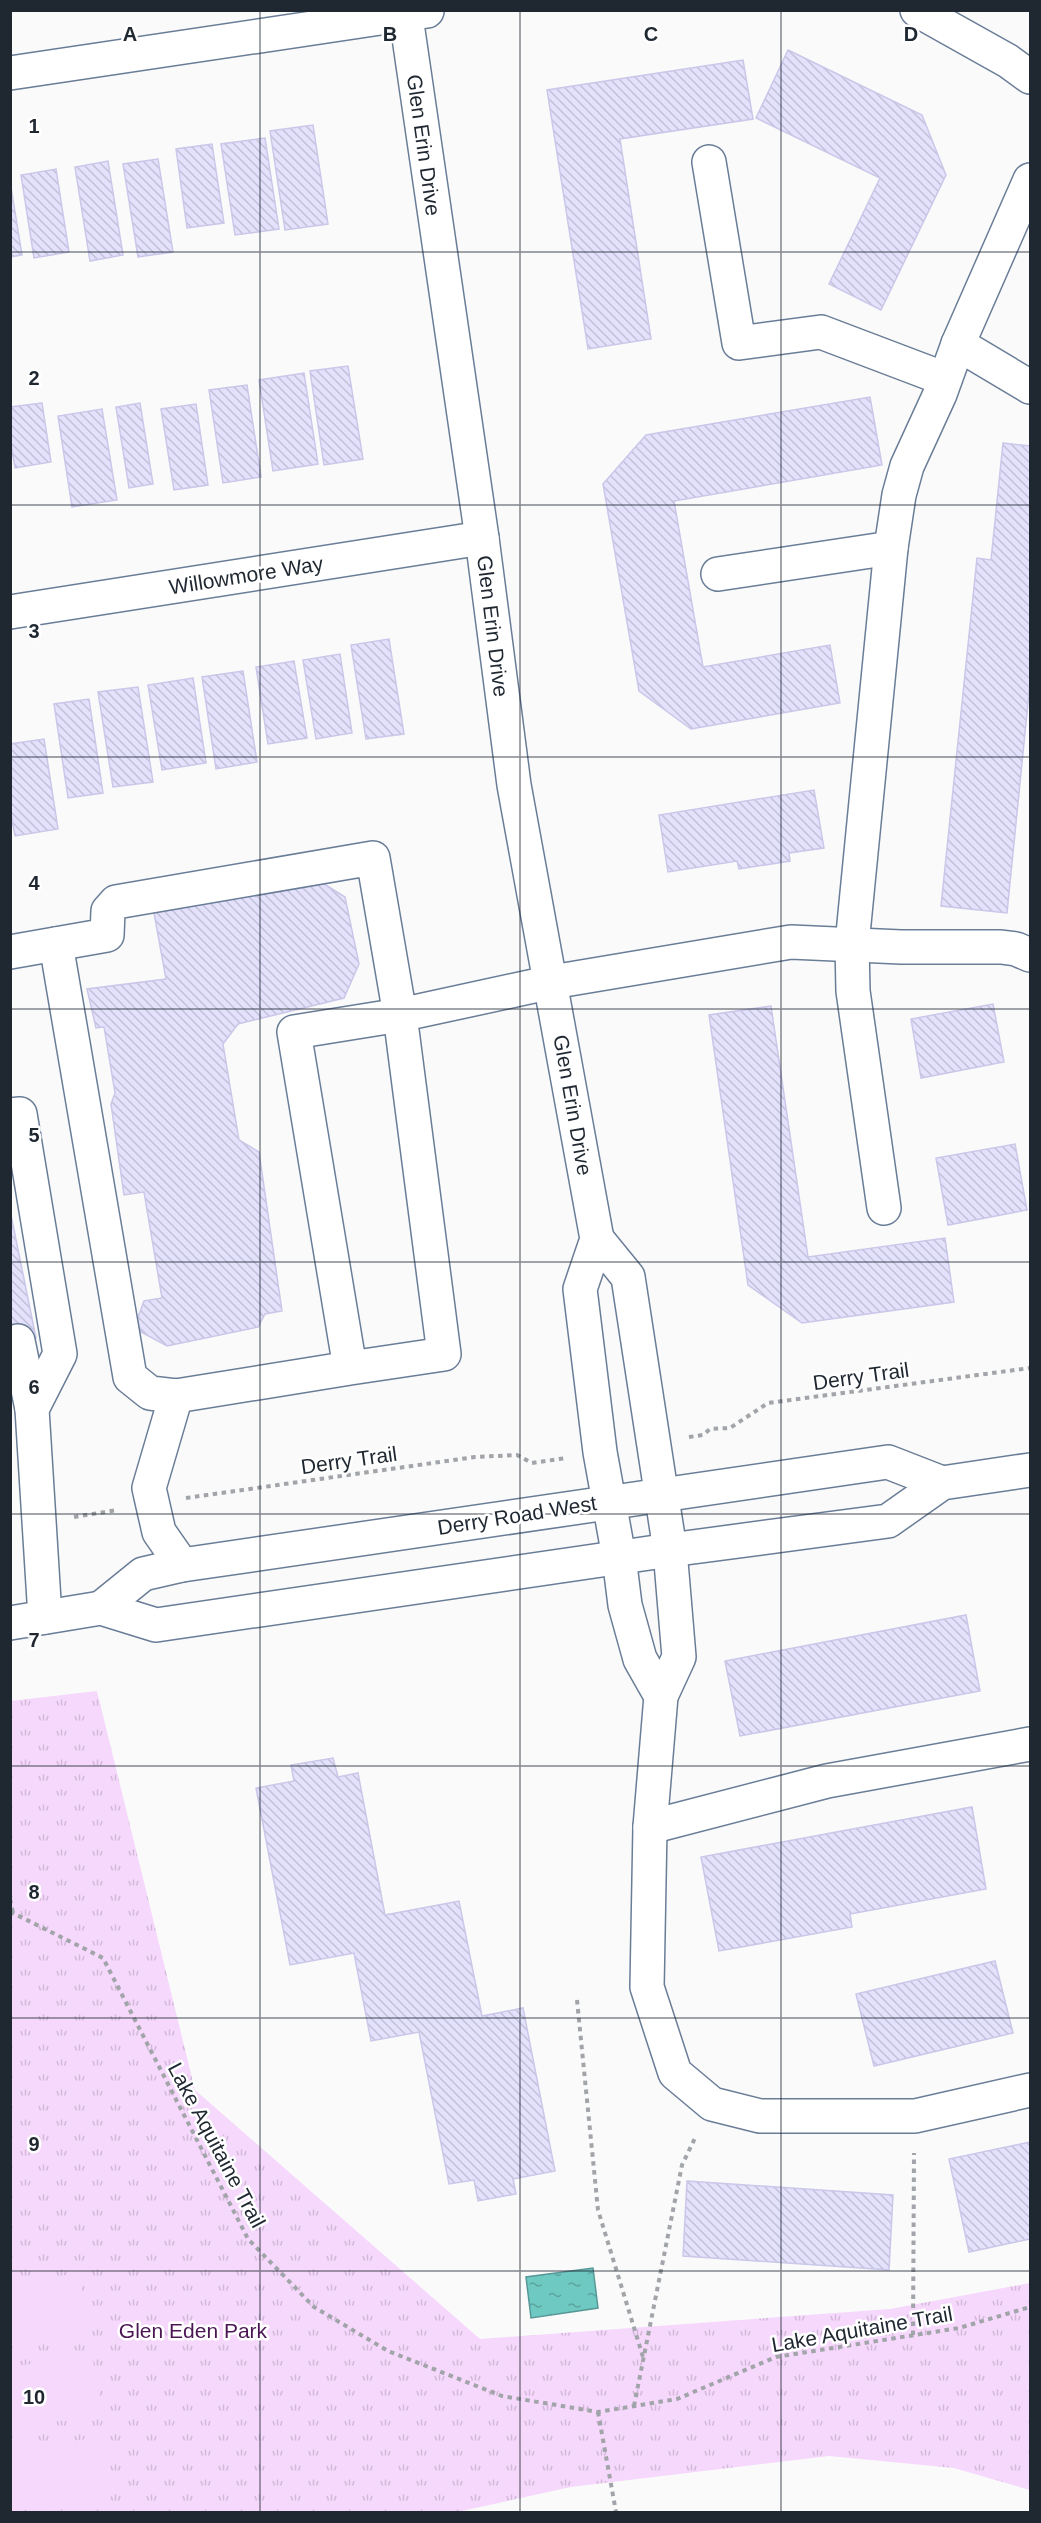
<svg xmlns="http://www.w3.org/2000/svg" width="1041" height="2523" viewBox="0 0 1041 2523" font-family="Arial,sans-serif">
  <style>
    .park { fill: url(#park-tufts) }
    .garden { fill: #f6d8fc }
    .water { fill: url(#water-ripples); stroke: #579897; stroke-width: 1.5 }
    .building { fill: url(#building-back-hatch); stroke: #cac7e9; stroke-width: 1.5 }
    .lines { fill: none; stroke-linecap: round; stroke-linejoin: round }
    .minor-casing { stroke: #6a7d97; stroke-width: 36 }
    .major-casing { stroke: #6a7d97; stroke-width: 36 }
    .path { stroke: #a1a4a8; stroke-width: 4; stroke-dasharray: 4.5 4.5; stroke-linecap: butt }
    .minor { stroke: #fff; stroke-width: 33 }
    .major { stroke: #fff; stroke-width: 33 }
    .grid { fill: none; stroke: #1f2731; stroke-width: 1.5; stroke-opacity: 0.55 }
    .labels { text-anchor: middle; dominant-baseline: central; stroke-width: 5; stroke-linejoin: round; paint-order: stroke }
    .street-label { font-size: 21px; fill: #1f2731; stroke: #fff }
    .park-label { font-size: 21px; fill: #4b1654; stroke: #fff }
    .grid-label { font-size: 20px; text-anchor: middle; font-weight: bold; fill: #1f2731; stroke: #fff; stroke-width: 5; stroke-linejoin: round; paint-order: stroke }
  </style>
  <defs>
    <pattern id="park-tufts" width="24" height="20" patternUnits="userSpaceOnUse" patternTransform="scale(1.5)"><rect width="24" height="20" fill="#f6d8fc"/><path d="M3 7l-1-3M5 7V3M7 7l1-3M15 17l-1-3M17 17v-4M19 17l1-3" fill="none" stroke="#d2b9d8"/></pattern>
    <pattern id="water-ripples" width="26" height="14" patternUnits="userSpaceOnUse" patternTransform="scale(1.5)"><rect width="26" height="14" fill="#6fc9c3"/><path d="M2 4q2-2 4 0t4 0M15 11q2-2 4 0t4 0" fill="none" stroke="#5ba39f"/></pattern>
    <pattern id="building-back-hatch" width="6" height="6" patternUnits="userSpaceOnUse" patternTransform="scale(1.5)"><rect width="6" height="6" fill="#e3e1fb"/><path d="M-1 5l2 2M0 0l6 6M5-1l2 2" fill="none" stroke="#c2c1d8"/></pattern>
  </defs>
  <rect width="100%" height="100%" fill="#fafafa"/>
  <path class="park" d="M 97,1691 L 195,2090 L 480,2339 L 890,2309 L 1030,2283 L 1030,2490 L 954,2468 L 829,2456 L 571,2487 L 457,2512 L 11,2512 L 10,1701 Z"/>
  <g class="garden">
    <path d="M 79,2273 L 89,2333 L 11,2346 L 11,2284 Z"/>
    <path d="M 92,2354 L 102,2414 L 11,2429 L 11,2367 Z"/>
    <path d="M 104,2436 L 114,2496 L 11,2512 L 11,2451 Z"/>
  </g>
  <path class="water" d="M 593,2268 L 598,2308 L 531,2318 L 526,2277 Z"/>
  <g class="building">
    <path d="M 788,50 L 922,115 L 946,175 L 881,310 L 829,284 L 880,178 L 756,118 Z"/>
    <path d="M 743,60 L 753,119 L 620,139 L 651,339 L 588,349 L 547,90 Z"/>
    <path d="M 313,125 L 328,224 L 285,230 L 270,131 Z"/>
    <path d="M 265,138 L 279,229 L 235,235 L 221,144 Z"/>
    <path d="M 212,144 L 224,223 L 187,228 L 176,149 Z"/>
    <path d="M 158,159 L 173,252 L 138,257 L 123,164 Z"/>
    <path d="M 108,161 L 123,255 L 90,261 L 75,167 Z"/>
    <path d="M 56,169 L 69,252 L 34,258 L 21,175 Z"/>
    <path d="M 10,181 L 22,255 L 10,257 Z"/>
    <path d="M 348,366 L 363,459 L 324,465 L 310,371 Z"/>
    <path d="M 304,373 L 318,464 L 273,471 L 259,380 Z"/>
    <path d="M 247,385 L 261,477 L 223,483 L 209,390 Z"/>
    <path d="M 870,397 L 882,465 L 674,501 L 703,667 L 830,645 L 840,703 L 691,729 L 639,691 L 603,484 L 646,435 Z"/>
    <path d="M 42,403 L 51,462 L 15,468 L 10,439 L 10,407 Z"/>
    <path d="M 140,403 L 153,484 L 129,488 L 116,407 Z"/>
    <path d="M 196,404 L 208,485 L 174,490 L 161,409 Z"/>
    <path d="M 102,409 L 117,500 L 72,507 L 58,416 Z"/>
    <path d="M 1003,443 L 1030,446 L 1030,683 L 1007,913 L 941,906 L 977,558 L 991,560 Z"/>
    <path d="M 389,639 L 404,734 L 366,739 L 351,645 Z"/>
    <path d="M 340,654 L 352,733 L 316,739 L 303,660 Z"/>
    <path d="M 294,661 L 307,738 L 268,744 L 256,667 Z"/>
    <path d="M 243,671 L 257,762 L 216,769 L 202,677 Z"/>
    <path d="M 193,678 L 206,763 L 162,770 L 148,685 Z"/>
    <path d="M 138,687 L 153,782 L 113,787 L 98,692 Z"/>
    <path d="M 89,699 L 103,793 L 68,798 L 54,704 Z"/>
    <path d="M 44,739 L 58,829 L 15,836 L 10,809 L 10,744 Z"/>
    <path d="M 814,790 L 824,848 L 789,853 L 790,861 L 739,869 L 737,861 L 668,872 L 659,815 Z"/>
    <path d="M 321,882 L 345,897 L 359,964 L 344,998 L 238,1024 L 223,1044 L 239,1140 L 259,1152 L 282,1311 L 265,1314 L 258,1327 L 167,1346 L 141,1332 L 137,1320 L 144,1301 L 162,1298 L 144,1192 L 124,1195 L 111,1104 L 115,1093 L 104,1027 L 96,1028 L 87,989 L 166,979 L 154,913 Z"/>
    <path d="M 993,1004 L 1004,1062 L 921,1078 L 911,1019 Z"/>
    <path d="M 771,1006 L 808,1257 L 945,1238 L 954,1302 L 802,1323 L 748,1285 L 709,1015 Z"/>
    <path d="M 1015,1144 L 1027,1210 L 948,1225 L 936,1158 Z"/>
    <path d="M 11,1215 L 36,1338 L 10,1342 Z"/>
    <path d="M 966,1615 L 980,1691 L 740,1736 L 725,1661 Z"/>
    <path d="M 333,1758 L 338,1777 L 358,1773 L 385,1915 L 459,1901 L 482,2016 L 523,2008 L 555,2171 L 513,2179 L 516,2194 L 478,2201 L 474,2180 L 449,2184 L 419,2032 L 371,2041 L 354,1953 L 290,1965 L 256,1788 L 294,1781 L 291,1765 Z"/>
    <path d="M 972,1807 L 986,1889 L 850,1914 L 852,1927 L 719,1951 L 701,1857 Z"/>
    <path d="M 995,1961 L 1013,2033 L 874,2066 L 856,1994 Z"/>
    <path d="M 1030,2142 L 1030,2239 L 969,2252 L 949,2159 Z"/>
    <path d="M 687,2181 L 893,2195 L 889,2270 L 683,2256 Z"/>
  </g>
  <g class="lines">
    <g class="minor-casing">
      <g id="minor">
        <path d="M 405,10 L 482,538 L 514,785 L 597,1239 L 580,1289 L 600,1452 L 619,1557 L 625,1605 L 640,1659 L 661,1696"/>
        <path d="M 917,10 L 1008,61 L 1030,77"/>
        <path d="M 10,73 L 427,11"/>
        <path d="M 709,162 L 739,343 L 821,332 L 945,379"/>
        <path d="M 958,344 L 1030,387"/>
        <path d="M 718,574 L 891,548"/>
        <path d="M 10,612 L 482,538"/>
        <path d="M 56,944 L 130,1377 L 150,1393 L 176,1396 L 350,1368 L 294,1032 L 400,1015 L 444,1354 L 350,1368"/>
        <path d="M 10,952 L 107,935 L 108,911 L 116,902 L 373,858 L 400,1015 L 552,982 L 791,942 L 901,947 L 1001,947 L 1016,949 L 1030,955"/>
        <path d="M 10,1115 L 20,1114 L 60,1354 L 32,1409 L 45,1617"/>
        <path d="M 884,1208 L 853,991 L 852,944 L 891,548 L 899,495 L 907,466 L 940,394 L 958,344 L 1030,180"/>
        <path d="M 597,1239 L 628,1277 L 670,1550 L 679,1657 L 661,1696 L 650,1827 L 647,1987 L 675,2073 L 712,2104 L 760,2116 L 915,2116 L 1030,2090"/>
        <path d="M 18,1341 L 32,1409"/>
        <path d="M 176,1396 L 149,1488 L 159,1532 L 182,1565"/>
        <path d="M 650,1827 L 827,1781 L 1030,1744"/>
      </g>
    </g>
    <g class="major-casing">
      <g id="major">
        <path d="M 101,1608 L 143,1574 L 182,1565 L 888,1462 L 942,1483"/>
        <path d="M 10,1623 L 101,1608 L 156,1625 L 670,1550 L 888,1521 L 942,1483 L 1030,1470"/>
      </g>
    </g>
    <g class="path">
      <path d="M 689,1437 L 703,1435 L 710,1429 L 730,1428 L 768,1403 L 1030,1368"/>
      <path d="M 186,1498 L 475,1457 L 517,1455 L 532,1463 L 566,1458"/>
      <path d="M 74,1517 L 117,1510"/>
      <path d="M 10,1899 L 13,1913"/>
      <path d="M 10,1914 L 13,1913 L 103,1958 L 248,2239 L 314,2307 L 388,2351 L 502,2396 L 598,2412 L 677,2399 L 776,2357 L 959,2328 L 1030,2307"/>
      <path d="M 577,2000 L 598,2210 L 643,2357"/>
      <path d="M 913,2335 L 914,2153"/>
      <path d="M 634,2406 L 682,2165 L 696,2136"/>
      <path d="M 598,2412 L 616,2512"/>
    </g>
    <use href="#minor" class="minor"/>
    <use href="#major" class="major"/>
  </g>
  <path class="grid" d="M 260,10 L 260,2512M 520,10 L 520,2512M 781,10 L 781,2512M 10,252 L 1030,252M 10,505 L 1030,505M 10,757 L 1030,757M 10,1009 L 1030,1009M 10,1262 L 1030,1262M 10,1514 L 1030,1514M 10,1766 L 1030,1766M 10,2018 L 1030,2018M 10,2271 L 1030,2271"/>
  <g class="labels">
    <g class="street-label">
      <text transform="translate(424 145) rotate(82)">Glen Erin Drive</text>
      <text transform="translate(246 575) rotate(-9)">Willowmore Way</text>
      <text transform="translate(493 626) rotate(83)">Glen Erin Drive</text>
      <text transform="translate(573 1105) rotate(80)">Glen Erin Drive</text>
      <text transform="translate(861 1376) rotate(-8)">Derry Trail</text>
      <text transform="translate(349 1460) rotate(-8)">Derry Trail</text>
      <text transform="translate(517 1515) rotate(-9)">Derry Road West</text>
      <text transform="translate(217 2145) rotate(62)">Lake Aquitaine Trail</text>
      <text transform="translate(862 2329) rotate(-10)">Lake Aquitaine Trail</text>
    </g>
    <g class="park-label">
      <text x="193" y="2330">Glen Eden Park</text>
    </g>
  </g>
  <g class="grid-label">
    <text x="130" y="41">A</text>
    <text x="390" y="41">B</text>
    <text x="651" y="41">C</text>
    <text x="911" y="41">D</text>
    <text x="34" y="133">1</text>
    <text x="34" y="385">2</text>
    <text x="34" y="638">3</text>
    <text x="34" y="890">4</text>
    <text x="34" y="1142">5</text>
    <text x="34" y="1394">6</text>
    <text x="34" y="1647">7</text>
    <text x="34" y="1899">8</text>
    <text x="34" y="2151">9</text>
    <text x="34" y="2404">10</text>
  </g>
  <rect width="1041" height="2523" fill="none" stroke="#1f2731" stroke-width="24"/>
</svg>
